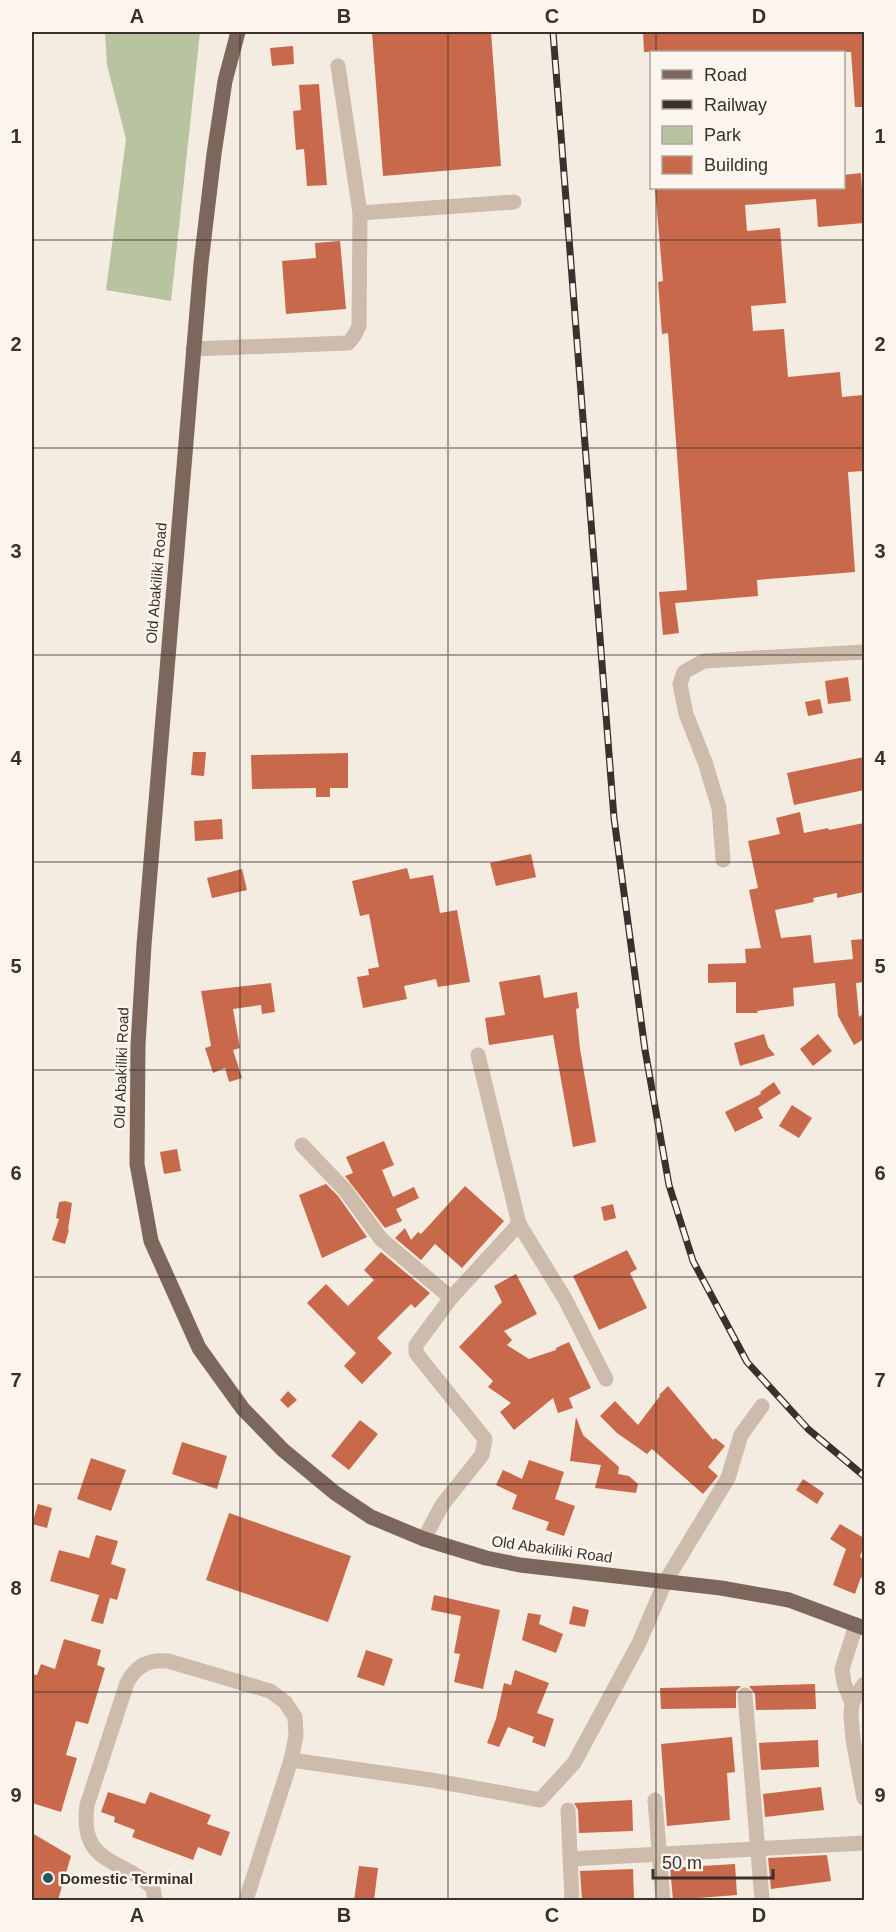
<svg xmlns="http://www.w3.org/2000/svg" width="896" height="1932" viewBox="0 0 896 1932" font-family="Arial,sans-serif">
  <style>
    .green { fill: #b8c4a0 }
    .building { fill: #c8694b }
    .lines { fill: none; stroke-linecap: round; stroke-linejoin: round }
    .minor { stroke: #cdbbac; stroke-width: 15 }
    .tertiary { stroke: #cdbbac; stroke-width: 15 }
    .primary { stroke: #7d675c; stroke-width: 15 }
    .rail-casing { stroke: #3b302b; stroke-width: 7 }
    .rail { stroke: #fbf5ee; stroke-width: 4.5; stroke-dasharray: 14; stroke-linecap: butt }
    .grid { fill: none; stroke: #3b302b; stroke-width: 1.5; stroke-opacity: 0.55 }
    .poi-dot { fill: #1f5a5e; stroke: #fbf5ee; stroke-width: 2 }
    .labels { text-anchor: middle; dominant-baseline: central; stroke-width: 5; stroke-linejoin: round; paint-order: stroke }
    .street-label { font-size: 15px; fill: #3b302b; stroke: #fbf5ee }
    .poi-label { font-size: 15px; font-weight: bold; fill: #3b302b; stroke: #fbf5ee; text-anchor: start }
    .neatline { fill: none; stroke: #3b302b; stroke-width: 2 }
    .grid-label { font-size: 20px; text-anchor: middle; font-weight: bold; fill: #3b302b }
  </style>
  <rect width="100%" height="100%" fill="#f4ebe1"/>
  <path class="green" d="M 105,32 L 200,32 L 171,301 L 106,290 L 126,139 L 107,65 Z"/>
  <g class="building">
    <path d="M 372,32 L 491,32 L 501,166 L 383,176 Z"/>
    <path d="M 643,32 L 864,32 L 864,107 L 855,107 L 851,52 L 644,52 Z"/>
    <path d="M 293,46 L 294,64 L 272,66 L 270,48 Z"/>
    <path d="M 319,84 L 327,185 L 307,186 L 304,149 L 296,150 L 293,111 L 301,110 L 299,85 Z"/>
    <path d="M 861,173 L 864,223 L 818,227 L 816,199 L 745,205 L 747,231 L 780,228 L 786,303 L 751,306 L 753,331 L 784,329 L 788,377 L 840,372 L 842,397 L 863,395 L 864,471 L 848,472 L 855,572 L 757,580 L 758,596 L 675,603 L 679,633 L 663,635 L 659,592 L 687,590 L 668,333 L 662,334 L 658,282 L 663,281 L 655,188 L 843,188 L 843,175 Z"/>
    <path d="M 340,241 L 346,309 L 286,314 L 282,261 L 316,258 L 315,243 Z"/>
    <path d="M 848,677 L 851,701 L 828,704 L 825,681 Z"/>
    <path d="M 820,699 L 823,713 L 808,716 L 805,702 Z"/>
    <path d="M 193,752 L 206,752 L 204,776 L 191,775 Z"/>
    <path d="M 348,753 L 348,788 L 330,788 L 330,797 L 316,797 L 316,788 L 252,789 L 251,755 Z"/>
    <path d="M 864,757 L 864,790 L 794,805 L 787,773 Z"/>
    <path d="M 800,812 L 804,833 L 828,828 L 829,830 L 864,823 L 864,892 L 837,898 L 837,893 L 813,898 L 814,902 L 775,910 L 781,938 L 811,935 L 814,963 L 853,959 L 851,940 L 864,939 L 864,982 L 856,983 L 859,1017 L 864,1013 L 864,1039 L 854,1045 L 838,1016 L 835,983 L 793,988 L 794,1006 L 757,1011 L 758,1013 L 736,1013 L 736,982 L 708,983 L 708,964 L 746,963 L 745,949 L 761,948 L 749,890 L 758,888 L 748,841 L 780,834 L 776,818 Z"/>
    <path d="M 222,819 L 223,839 L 195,841 L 194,821 Z"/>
    <path d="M 531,854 L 536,877 L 496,886 L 490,863 Z"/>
    <path d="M 407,868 L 410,879 L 433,875 L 440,913 L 457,910 L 470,982 L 438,987 L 436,979 L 404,986 L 407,999 L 363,1008 L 357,977 L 369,975 L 368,969 L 379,967 L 369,914 L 360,916 L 352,881 Z"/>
    <path d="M 242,869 L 247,890 L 212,898 L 207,878 Z"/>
    <path d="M 540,975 L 544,998 L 577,992 L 579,1008 L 576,1009 L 580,1049 L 596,1142 L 573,1147 L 553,1035 L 489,1045 L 485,1018 L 505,1015 L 499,982 Z"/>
    <path d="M 271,983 L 275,1012 L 262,1014 L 261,1005 L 233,1009 L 240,1048 L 233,1050 L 242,1078 L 229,1082 L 225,1068 L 213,1073 L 205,1048 L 211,1046 L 201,991 Z"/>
    <path d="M 764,1034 L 768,1047 L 775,1055 L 740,1066 L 734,1043 Z"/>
    <path d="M 818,1034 L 832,1051 L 813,1066 L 800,1049 Z"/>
    <path d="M 774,1082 L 781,1093 L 758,1108 L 763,1118 L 735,1132 L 725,1112 L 761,1094 L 760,1092 Z"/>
    <path d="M 792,1105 L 812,1118 L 799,1138 L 779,1126 Z"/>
    <path d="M 384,1141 L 394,1165 L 382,1170 L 393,1197 L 414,1187 L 419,1198 L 396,1209 L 402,1221 L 385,1228 L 345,1176 L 353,1173 L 346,1157 Z"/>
    <path d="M 177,1149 L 181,1171 L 164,1174 L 160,1152 Z"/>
    <path d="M 326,1184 L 338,1196 L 367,1237 L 322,1258 L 299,1195 Z"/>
    <path d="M 465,1186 L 504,1221 L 462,1268 L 435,1244 L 421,1260 L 395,1238 L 405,1228 L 411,1240 L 418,1232 L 421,1234 Z"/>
    <path d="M 65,1201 L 72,1203 L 68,1230 L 69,1230 L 65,1244 L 52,1240 L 59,1219 L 56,1218 L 59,1202 Z"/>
    <path d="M 613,1204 L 616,1218 L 604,1221 L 601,1207 Z"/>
    <path d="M 627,1250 L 637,1269 L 630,1273 L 647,1308 L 599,1330 L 573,1276 Z"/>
    <path d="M 381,1252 L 430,1293 L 415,1308 L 411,1304 L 377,1338 L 392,1353 L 362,1384 L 344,1366 L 356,1353 L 307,1303 L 326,1284 L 348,1306 L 374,1280 L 364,1270 Z"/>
    <path d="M 516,1274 L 537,1314 L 504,1331 L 512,1340 L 507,1345 L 529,1359 L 556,1350 L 556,1348 L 569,1342 L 591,1388 L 569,1398 L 573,1408 L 558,1413 L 553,1398 L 514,1430 L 500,1412 L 511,1403 L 488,1387 L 493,1381 L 459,1347 L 502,1302 L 494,1286 Z"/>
    <path d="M 668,1386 L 713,1440 L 715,1438 L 725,1446 L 708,1467 L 718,1476 L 703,1494 L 652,1449 L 647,1454 L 617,1433 L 600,1416 L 615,1401 L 638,1425 L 660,1396 L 659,1395 Z"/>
    <path d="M 288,1391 L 297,1400 L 288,1408 L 280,1400 Z"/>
    <path d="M 576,1417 L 583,1435 L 619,1467 L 618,1474 L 629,1476 L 638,1484 L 636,1493 L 595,1488 L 601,1465 L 570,1461 Z"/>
    <path d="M 360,1420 L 378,1434 L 349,1470 L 331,1456 Z"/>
    <path d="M 182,1442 L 227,1456 L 217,1489 L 172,1474 Z"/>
    <path d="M 91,1458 L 126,1470 L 111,1511 L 77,1499 Z"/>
    <path d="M 529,1460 L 564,1472 L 555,1499 L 575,1506 L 564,1536 L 546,1530 L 549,1522 L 512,1509 L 517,1495 L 496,1485 L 503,1470 L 522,1479 Z"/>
    <path d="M 803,1479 L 824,1493 L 817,1504 L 796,1490 Z"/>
    <path d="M 38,1504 L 52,1508 L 47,1528 L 32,1524 Z"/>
    <path d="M 229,1513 L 351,1556 L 328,1622 L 206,1580 Z"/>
    <path d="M 840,1524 L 864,1538 L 864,1545 L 860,1557 L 864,1559 L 864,1579 L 861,1577 L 855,1594 L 833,1585 L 846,1549 L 830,1539 Z"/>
    <path d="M 96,1535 L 118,1541 L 111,1564 L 126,1569 L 117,1600 L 110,1598 L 103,1624 L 91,1621 L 99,1595 L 50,1581 L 59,1550 L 89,1558 Z"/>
    <path d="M 434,1595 L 500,1610 L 483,1689 L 454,1682 L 460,1654 L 454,1653 L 461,1616 L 431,1610 Z"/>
    <path d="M 573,1606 L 589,1610 L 585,1627 L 569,1624 Z"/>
    <path d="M 528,1613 L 541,1615 L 539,1624 L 563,1634 L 556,1653 L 522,1640 Z"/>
    <path d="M 64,1639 L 101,1650 L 97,1665 L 105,1668 L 88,1724 L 76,1721 L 66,1755 L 77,1758 L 61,1812 L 32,1803 L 32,1674 L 37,1675 L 41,1664 L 55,1669 Z"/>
    <path d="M 366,1650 L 393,1659 L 384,1686 L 357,1677 Z"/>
    <path d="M 515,1670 L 549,1683 L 537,1713 L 554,1719 L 545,1747 L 532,1742 L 534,1737 L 508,1727 L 499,1747 L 487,1743 L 496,1719 L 504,1683 L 511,1685 Z"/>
    <path d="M 815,1684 L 816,1709 L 756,1710 L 755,1694 L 749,1686 Z"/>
    <path d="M 741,1686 L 736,1691 L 736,1708 L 661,1709 L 660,1688 Z"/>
    <path d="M 732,1737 L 735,1772 L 727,1773 L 730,1820 L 667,1826 L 661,1744 Z"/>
    <path d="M 818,1740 L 819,1767 L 761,1770 L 759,1743 Z"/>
    <path d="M 821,1787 L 824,1810 L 765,1817 L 763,1794 Z"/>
    <path d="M 108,1792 L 145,1804 L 150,1792 L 211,1815 L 207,1824 L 230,1832 L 221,1856 L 198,1847 L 193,1860 L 132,1837 L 135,1830 L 114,1822 L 115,1817 L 101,1812 Z"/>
    <path d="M 632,1800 L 633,1831 L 579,1833 L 578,1810 L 574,1803 Z"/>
    <path d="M 32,1833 L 71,1856 L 58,1900 L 32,1900 Z"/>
    <path d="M 827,1855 L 831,1881 L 771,1889 L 768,1858 Z"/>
    <path d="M 735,1864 L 737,1895 L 673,1900 L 670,1868 Z"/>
    <path d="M 359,1866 L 378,1868 L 374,1900 L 354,1900 Z"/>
    <path d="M 633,1869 L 634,1899 L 582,1900 L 580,1871 Z"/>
  </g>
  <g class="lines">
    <g class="minor">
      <path d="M 360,213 L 514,202"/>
      <path d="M 193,349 L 348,343 L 354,336 L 359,326 L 360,213 L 338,66"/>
      <path d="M 723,860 L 719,808 L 705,762 L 686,714 L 680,684 L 684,672 L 704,661 L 864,652"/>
      <path d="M 302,1145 L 345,1190 L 381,1239 L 451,1298"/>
      <path d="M 519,1224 L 565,1299 L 606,1379"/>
      <path d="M 424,1539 L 442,1505 L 482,1455 L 485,1439 L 416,1353 L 416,1345 L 451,1298 L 519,1224 L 478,1055"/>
      <path d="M 856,1625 L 842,1669 L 844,1683 L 852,1703 L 851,1715 L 853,1740 L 864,1798"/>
      <path d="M 745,1695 L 762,1900"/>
      <path d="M 852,1703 L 864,1684"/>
      <path d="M 291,1760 L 431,1780 L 540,1800 L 574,1763 L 639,1643 L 665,1582 L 728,1478 L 741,1435 L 762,1406"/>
      <path d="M 655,1800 L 663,1900"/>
      <path d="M 568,1810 L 572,1900"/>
      <path d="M 570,1859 L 864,1843"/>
    </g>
    <path class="tertiary" d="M 155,1900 L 153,1888 C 121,1857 79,1866 87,1805 L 127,1683 C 136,1666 148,1659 168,1661 L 270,1691 L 285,1702 L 295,1717 L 296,1736 L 291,1760 L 246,1900"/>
    <path class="primary" d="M 238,32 L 225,81 L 214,154 L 201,263 L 144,945 L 138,1045 L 137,1164 L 151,1241 L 199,1348 L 243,1409 L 283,1450 L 335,1493 L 371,1517 L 424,1539 L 486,1558 L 520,1565 L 721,1588 L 789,1600 L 864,1628"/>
    <g class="rail-casing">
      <path id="rail" d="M 553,32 L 614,818 L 645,1050 L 669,1185 L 693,1261 L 747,1362 L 808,1429 L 864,1476"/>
    </g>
    <use href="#rail" class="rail"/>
  </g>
  <path class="grid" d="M 240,32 L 240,1900M 448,32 L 448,1900M 656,32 L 656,52M 656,188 L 656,1900M 32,240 L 864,240M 32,448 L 864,448M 32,655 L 864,655M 32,862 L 864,862M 32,1070 L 864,1070M 32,1277 L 864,1277M 32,1484 L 864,1484M 32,1692 L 864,1692"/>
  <circle class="poi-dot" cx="48" cy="1878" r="6"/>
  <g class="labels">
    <g class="street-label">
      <text transform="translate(156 583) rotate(-85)">Old Abakiliki Road</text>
      <text transform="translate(121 1068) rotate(-88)">Old Abakiliki Road</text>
      <text transform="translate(552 1549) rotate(8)">Old Abakiliki Road</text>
    </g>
    <g class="poi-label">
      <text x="60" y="1878">Domestic Terminal</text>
    </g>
  </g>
  <rect width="896" height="1932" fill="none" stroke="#fbf5ee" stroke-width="66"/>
  <rect x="650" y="51" width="195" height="138" fill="#fbf5ee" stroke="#aea6a0" stroke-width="1.5"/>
  <rect x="662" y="70" width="30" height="9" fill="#7d675c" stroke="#aea6a0" stroke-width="1.5"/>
  <text x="704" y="81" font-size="18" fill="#3b302b">Road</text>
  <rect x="662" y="100" width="30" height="9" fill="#3b302b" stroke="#aea6a0" stroke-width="1.5"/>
  <text x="704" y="111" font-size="18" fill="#3b302b">Railway</text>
  <rect x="662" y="126" width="30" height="18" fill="#b8c4a0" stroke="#aea6a0" stroke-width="1.5"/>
  <text x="704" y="141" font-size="18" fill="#3b302b">Park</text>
  <rect x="662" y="156" width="30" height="18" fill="#c8694b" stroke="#aea6a0" stroke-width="1.5"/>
  <text x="704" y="171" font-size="18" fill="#3b302b">Building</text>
  <path d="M653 1869v9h120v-9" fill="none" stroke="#3b302b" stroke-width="3"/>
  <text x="662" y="1869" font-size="18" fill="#3b302b" stroke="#fbf5ee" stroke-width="4.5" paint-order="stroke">50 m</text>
  <rect x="33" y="33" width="830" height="1866" class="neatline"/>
  <g class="grid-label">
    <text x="137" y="23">A</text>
    <text x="344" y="23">B</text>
    <text x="552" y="23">C</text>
    <text x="759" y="23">D</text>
    <text x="16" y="143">1</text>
    <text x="880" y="143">1</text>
    <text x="16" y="351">2</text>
    <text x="880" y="351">2</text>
    <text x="16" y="558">3</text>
    <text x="880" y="558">3</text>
    <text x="16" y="765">4</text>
    <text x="880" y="765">4</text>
    <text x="16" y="973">5</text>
    <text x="880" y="973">5</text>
    <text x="16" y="1180">6</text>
    <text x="880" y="1180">6</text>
    <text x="16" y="1387">7</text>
    <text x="880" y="1387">7</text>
    <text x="16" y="1595">8</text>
    <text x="880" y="1595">8</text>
    <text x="16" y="1802">9</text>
    <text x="880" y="1802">9</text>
    <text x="137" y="1922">A</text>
    <text x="344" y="1922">B</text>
    <text x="552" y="1922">C</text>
    <text x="759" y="1922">D</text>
  </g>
</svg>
